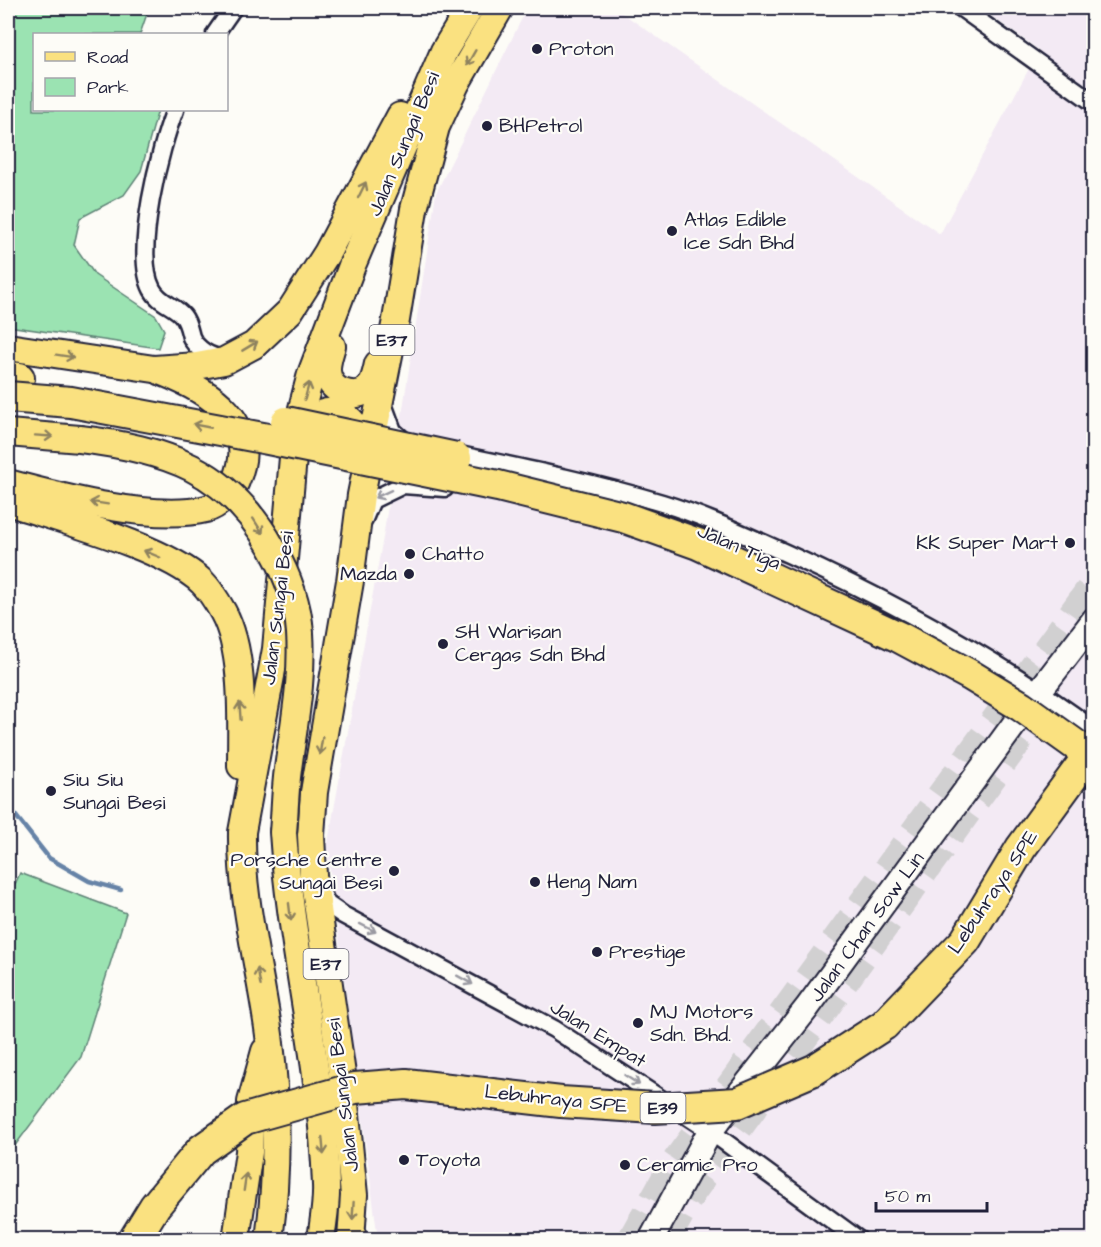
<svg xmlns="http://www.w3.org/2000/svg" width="1101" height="1247" viewBox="0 0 1101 1247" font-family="'Architects Daughter',sans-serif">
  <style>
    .built { fill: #f3eaf4 }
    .green { fill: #9be3b2; stroke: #5e8276; stroke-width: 1.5 }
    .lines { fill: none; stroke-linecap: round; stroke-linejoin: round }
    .stream { stroke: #6683a7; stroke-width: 4.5 }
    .highway-tunnel { stroke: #d1d0d1; stroke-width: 30; stroke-dasharray: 30 15; stroke-linecap: butt }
    .street-casing { stroke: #22223b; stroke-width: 21 }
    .secondary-casing { stroke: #22223b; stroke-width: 28 }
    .primary-casing { stroke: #22223b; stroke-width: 30 }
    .highway-casing { stroke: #22223b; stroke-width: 34 }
    .street { stroke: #fdfcf7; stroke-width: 16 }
    .secondary { stroke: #fdfcf7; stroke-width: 24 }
    .primary { stroke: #fae180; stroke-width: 26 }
    .highway { stroke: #fae180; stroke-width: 30 }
    .primary-bridge-casing { stroke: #22223b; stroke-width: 30; stroke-linecap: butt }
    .highway-bridge-casing { stroke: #22223b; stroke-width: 34; stroke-linecap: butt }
    .primary-bridge { stroke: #fae180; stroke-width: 26 }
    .highway-bridge { stroke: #fae180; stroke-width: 30 }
    .oneway { stroke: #8e825e }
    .oneway2 { stroke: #9a9aa2 }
    .poi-dot { fill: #22223b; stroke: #fdfcf7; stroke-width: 2 }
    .labels { text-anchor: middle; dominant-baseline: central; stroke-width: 4.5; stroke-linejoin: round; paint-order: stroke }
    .shield { fill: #fdfcf7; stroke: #646373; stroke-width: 1.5 }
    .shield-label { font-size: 18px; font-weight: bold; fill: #22223b }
    .poi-label { font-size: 20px; fill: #22223b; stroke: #fdfcf7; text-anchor: start }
    .street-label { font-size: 20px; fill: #22223b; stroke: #fdfcf7 }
  </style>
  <rect width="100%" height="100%" fill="#fdfcf7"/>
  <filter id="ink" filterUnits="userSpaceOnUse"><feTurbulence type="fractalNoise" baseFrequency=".0167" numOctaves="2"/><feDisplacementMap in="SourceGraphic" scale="12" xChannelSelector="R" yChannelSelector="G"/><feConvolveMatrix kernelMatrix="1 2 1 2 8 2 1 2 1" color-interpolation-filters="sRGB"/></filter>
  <g filter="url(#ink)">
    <path class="built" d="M 527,8 L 615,8 L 940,234 L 1039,50 L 983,10 L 985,8 L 1093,8 L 1093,1239 L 376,1239 L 377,1232 L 327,848 L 384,532 L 436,193 Z"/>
    <g class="green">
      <path d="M 9,8 L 149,8 L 140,34 L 34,34 L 34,110 L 158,110 L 141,171 L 124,195 L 80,218 L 74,245 L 95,275 L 156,316 L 164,330 L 158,348 L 8,326 Z"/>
      <path d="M 20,873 L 126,913 L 81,1057 L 8,1155 L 8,900 Z"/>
    </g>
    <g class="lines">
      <path class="stream" d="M 8,806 L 49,858 L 89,881 L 121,890"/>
      <g class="highway-tunnel">
        <path d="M 632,1240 L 672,1168 L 1094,585"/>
        <path d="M 665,1240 L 692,1191 L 1050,696"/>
      </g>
      <g class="street-casing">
        <g id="street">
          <path d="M 961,8 L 1094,103"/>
          <path d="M 215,34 L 233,8"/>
          <path d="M 175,110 C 160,147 133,253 152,289 C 159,303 174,305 183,316 C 188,322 189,330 191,337 C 197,351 211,356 224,360"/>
          <path d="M 382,401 L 393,431 L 408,444"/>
          <path d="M 450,453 C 522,468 592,482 662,503 C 705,516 747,536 788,554 C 896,603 998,659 1094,730"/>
          <path d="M 364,519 L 372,500 L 403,485 L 445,488"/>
          <path d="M 320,889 L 327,904 L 343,915 L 554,1029 L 710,1131 L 859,1240"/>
        </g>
      </g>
      <g class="secondary-casing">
        <path id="secondary" d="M 651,1240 L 710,1131 L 807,1008 L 1021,715 L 1094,620"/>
      </g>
      <g class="primary-casing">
        <g id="primary">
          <path d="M 332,346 C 329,356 324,369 329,379 C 335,394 359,400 370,387 C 375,380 376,372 378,364"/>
          <path d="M 8,347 L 154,369 L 197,366 L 224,361 L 254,345 L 290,311 L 327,253 L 400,116"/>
          <path d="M 8,433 L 80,439"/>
          <path d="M 306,445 C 308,437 309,427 313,421 C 324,405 347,412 355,426 L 354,452"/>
          <path d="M 8,483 C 60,497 154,522 206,509 C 218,506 232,492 236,481 C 261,422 210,391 162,372"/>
          <path d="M 8,502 C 58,519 165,547 202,582 C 210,590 218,603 223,612 C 245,652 241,721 241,766"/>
          <path d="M 283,832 C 291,951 322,1066 326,1185 C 327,1203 323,1222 321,1240"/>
          <path d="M 236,1240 L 249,1152 L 251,1102 L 265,1051"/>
          <path d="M 269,1240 C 278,1171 278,1104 269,1035 C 260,968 241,901 242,832 L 276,649 L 295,435 L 311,374 L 353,263 L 444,51 L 470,8"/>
          <path d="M 351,1240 L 354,1195 L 342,1074 L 313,875 L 311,835 L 314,792 L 350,581 L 361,495 L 396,320 L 414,209 L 436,127 L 456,84 L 500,8"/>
        </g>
      </g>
      <g class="highway-casing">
        <path id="highway" d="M 8,377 L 19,378"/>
      </g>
      <use href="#street" class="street"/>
      <use href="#secondary" class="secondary"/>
      <use href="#primary" class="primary"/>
      <use href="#highway" class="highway"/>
      <g class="primary-bridge-casing">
        <path id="primary-bridge" d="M 80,439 C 165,449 228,469 272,548 C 287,574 298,603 300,633 C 303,680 294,723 288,769 C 285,790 285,811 283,832"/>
      </g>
      <g class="highway-bridge-casing">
        <g id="highway-bridge">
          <path d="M 8,397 L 71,402 L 268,439 L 498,486 L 623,517 L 698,544 L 899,637 L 970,675 L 1021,706 L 1094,758"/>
          <path d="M 286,422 L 456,458"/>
          <path d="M 134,1240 L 155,1206 L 201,1150 L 245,1119 L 355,1088 L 406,1084 L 561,1102 L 655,1108 L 737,1103 L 814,1070 L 884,1025 L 965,941 L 1021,848 L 1094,748"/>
        </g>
      </g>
      <use href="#primary-bridge" class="primary-bridge"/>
      <use href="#highway-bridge" class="highway-bridge"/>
    </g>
    <defs><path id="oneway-shaft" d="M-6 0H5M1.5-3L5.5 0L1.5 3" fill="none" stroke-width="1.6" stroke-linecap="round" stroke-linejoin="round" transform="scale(1.5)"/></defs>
    <g class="oneway">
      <use href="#oneway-shaft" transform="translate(471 58) rotate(120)"/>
      <use href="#oneway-shaft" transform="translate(362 190) rotate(-64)"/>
      <use href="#oneway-shaft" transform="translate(250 346) rotate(-31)"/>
      <use href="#oneway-shaft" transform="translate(65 356) rotate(9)"/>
      <use href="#oneway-shaft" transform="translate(307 391) rotate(-75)"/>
      <use href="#oneway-shaft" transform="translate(202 426) rotate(-169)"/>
      <use href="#oneway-shaft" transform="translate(44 436) rotate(4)"/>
      <use href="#oneway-shaft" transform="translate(99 503) rotate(-171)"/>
      <use href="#oneway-shaft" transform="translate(258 526) rotate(57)"/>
      <use href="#oneway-shaft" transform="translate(152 554) rotate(-157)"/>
      <use href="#oneway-shaft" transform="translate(240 711) rotate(-94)"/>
      <use href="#oneway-shaft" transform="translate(321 746) rotate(99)"/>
      <use href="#oneway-shaft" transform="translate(290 912) rotate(83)"/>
      <use href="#oneway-shaft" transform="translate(259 977) rotate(-100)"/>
      <use href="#oneway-shaft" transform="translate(323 1146) rotate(85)"/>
      <use href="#oneway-shaft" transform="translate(245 1182) rotate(-82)"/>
      <use href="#oneway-shaft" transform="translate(353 1211) rotate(94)"/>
    </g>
    <g class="oneway2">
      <use href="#oneway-shaft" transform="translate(383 494) rotate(155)"/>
      <use href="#oneway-shaft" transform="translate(368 928) rotate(27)"/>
      <use href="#oneway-shaft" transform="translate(465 980) rotate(29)"/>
      <use href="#oneway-shaft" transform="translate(632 1080) rotate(33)"/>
    </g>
  </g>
  <g class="poi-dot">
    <circle cx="537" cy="49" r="6"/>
    <circle cx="487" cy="126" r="6"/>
    <circle cx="672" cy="231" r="6"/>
    <circle cx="1070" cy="543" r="6"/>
    <circle cx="410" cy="554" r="6"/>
    <circle cx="409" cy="574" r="6"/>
    <circle cx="443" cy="644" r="6"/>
    <circle cx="51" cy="791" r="6"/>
    <circle cx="394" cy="871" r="6"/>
    <circle cx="535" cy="882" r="6"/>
    <circle cx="597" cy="952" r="6"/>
    <circle cx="638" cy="1023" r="6"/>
    <circle cx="404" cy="1160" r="6"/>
    <circle cx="625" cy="1165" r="6"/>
  </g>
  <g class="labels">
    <g class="shield">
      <rect x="369.5" y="325" width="45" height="30" rx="4.5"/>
      <rect x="303.5" y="949" width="45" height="30" rx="4.5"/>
      <rect x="640.5" y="1093" width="45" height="30" rx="4.5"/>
    </g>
    <g class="shield-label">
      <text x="392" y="340">E37</text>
      <text x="326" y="964">E37</text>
      <text x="663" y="1108">E39</text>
    </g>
    <g class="poi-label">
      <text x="549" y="49">Proton</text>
      <text x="499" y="126">BHPetrol</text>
      <text x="684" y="220">Atlas Edible<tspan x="684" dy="23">Ice Sdn Bhd</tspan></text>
      <text x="1058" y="543" text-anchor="end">KK Super Mart</text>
      <text x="422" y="554">Chatto</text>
      <text x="397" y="574" text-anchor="end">Mazda</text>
      <text x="455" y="632">SH Warisan<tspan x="455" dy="23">Cergas Sdn Bhd</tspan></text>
      <text x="63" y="780">Siu Siu<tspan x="63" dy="23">Sungai Besi</tspan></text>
      <text x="382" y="860" text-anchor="end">Porsche Centre<tspan x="382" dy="23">Sungai Besi</tspan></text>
      <text x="547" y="882">Heng Nam</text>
      <text x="609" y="952">Prestige</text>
      <text x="650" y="1012">MJ Motors<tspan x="650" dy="23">Sdn. Bhd.</tspan></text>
      <text x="416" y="1160">Toyota</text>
      <text x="637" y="1165">Ceramic Pro</text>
    </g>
    <g class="street-label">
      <text transform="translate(404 144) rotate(-67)">Jalan Sungai Besi</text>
      <text transform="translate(739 547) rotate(23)">Jalan Tiga</text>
      <text transform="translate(278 608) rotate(-83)">Jalan Sungai Besi</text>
      <text transform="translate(993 892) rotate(-56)">Lebuhraya SPE</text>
      <text transform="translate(867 927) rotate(-54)">Jalan Chan Sow Lin</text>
      <text transform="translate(598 1034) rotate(32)">Jalan Empat</text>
      <text transform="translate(343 1095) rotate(-97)">Jalan Sungai Besi</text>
      <text transform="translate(556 1099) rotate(6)">Lebuhraya SPE</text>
    </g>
  </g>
  <rect width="1101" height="1247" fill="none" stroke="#fdfcf7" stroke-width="30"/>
  <rect x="15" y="15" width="1071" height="1217" fill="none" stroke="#22223b" stroke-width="2" filter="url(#ink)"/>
  <rect x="33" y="33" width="195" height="78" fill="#fdfcf7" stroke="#a5a5ac" stroke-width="1.5"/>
  <rect x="45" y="52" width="30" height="9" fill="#fae180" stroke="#a5a5ac" stroke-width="1.5"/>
  <text x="87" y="63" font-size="18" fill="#22223b">Road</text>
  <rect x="45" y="78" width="30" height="18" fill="#9be3b2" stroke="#a5a5ac" stroke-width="1.5"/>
  <text x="87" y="93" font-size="18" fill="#22223b">Park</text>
  <path d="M876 1202v9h111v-9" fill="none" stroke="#22223b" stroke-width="3"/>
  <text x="885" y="1202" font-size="18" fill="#22223b" stroke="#fdfcf7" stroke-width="4.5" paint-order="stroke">50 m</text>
</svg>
